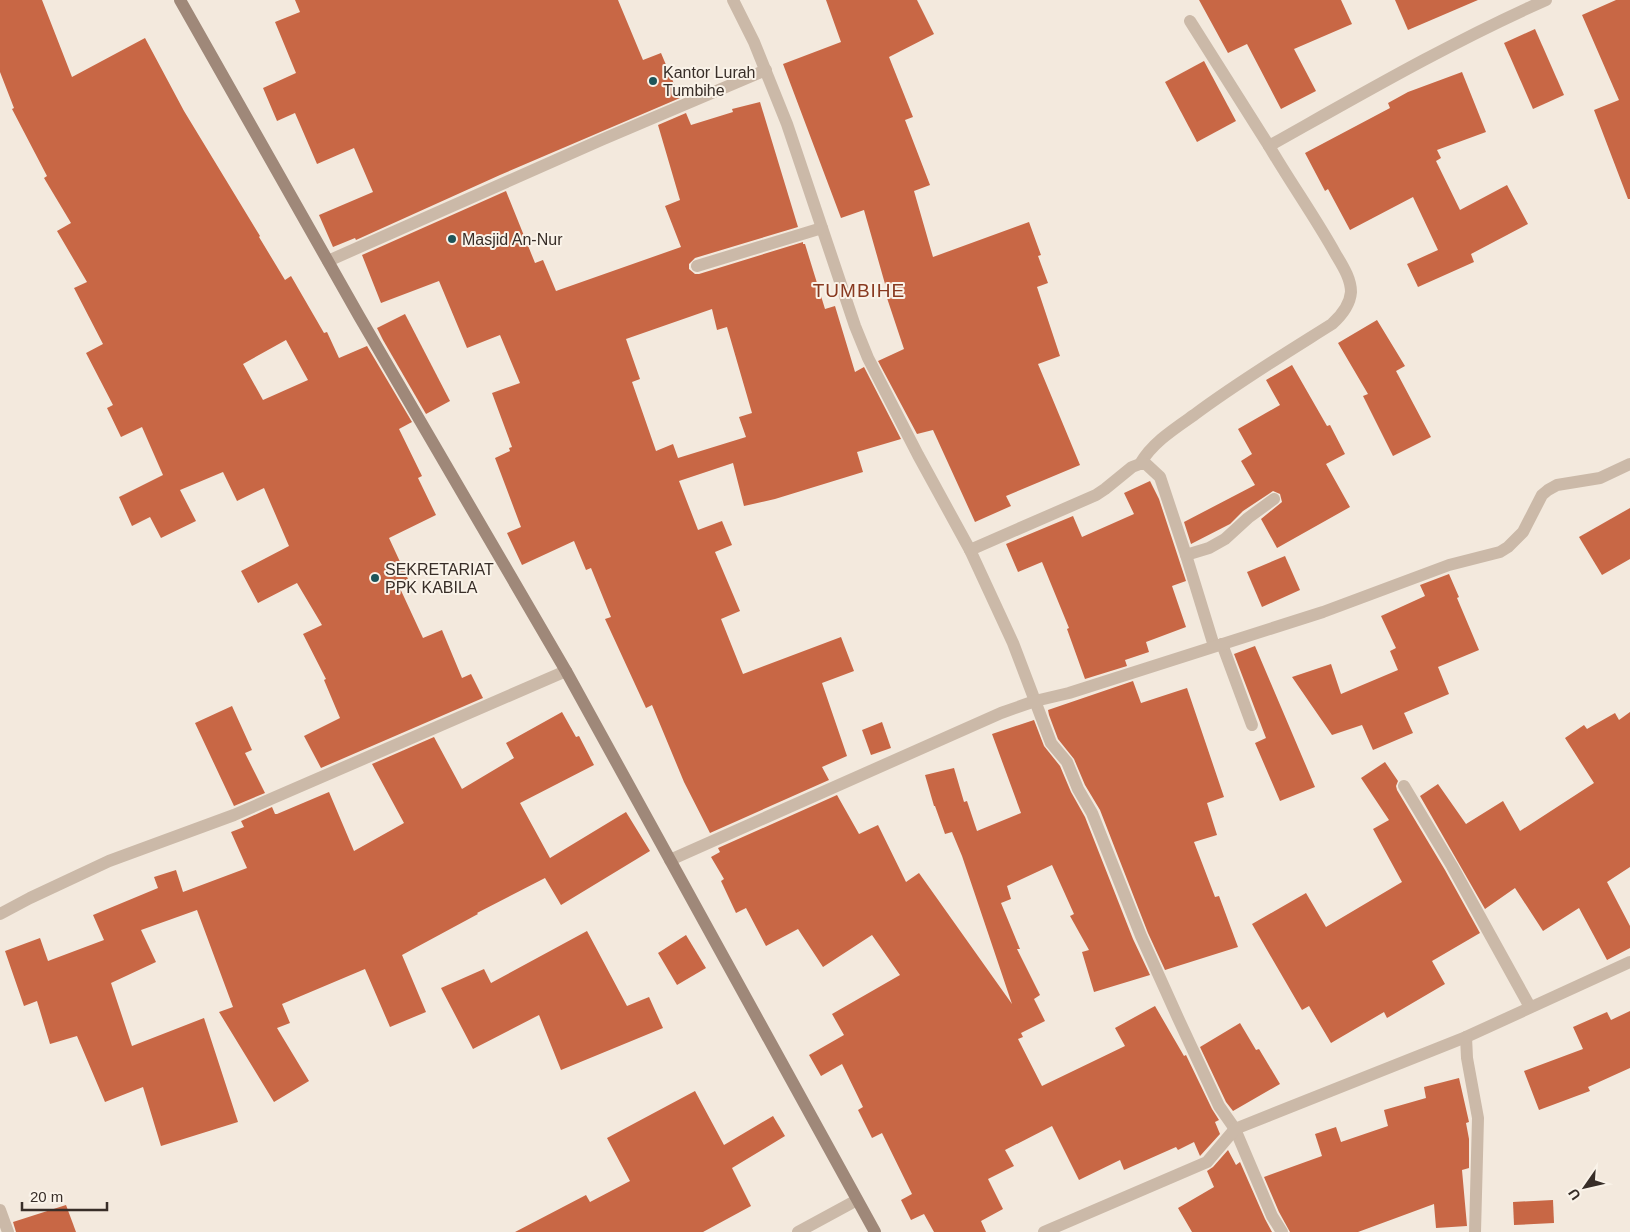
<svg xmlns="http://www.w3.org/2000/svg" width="1630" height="1232" viewBox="0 0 1630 1232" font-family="Helvetica,sans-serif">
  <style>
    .building { fill: #c86745; fill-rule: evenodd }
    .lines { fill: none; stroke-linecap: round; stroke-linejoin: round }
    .minor { stroke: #cbb9a8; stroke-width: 12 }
    .secondary { stroke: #9f8879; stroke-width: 12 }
    .poi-dot { fill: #1d555a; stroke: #faf3e9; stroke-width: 2 }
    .labels { text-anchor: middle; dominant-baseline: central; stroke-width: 4; stroke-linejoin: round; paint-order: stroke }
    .poi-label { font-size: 16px; fill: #382e28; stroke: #faf3e9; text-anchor: start }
    .quarter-label { font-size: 19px; letter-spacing: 1px; fill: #883a20; stroke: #faf3e9 }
  </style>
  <rect width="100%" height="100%" fill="#f3e9dd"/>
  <g class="building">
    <path d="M 0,0 L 42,0 L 72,77 L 145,38 L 184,111 L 260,236 L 259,237 L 285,280 L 291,276 L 324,333 L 327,332 L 339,358 L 367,346 L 412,422 L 399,429 L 422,476 L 418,478 L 436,515 L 389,538 L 408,579 L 398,584 L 423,638 L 442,630 L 462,678 L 471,674 L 483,698 L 321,768 L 304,736 L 340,718 L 324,680 L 326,679 L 303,634 L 322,625 L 297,583 L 258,603 L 241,571 L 289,546 L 264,488 L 237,501 L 223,472 L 180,490 L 196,521 L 161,538 L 150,517 L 132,526 L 119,497 L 163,475 L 142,427 L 121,437 L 107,408 L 113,405 L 86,353 L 103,344 L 74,288 L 87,282 L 57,231 L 71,223 L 44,178 L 47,176 L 12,109 L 14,108 L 0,72 ZM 286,340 L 308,380 L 263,400 L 243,364 Z"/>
    <path d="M 295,0 L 618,0 L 643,60 L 661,53 L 680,98 L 500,175 L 356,240 L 355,238 L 333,247 L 319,215 L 373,192 L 354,148 L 317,164 L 295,113 L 277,121 L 263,88 L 296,73 L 275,22 L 300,12 Z"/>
    <path d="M 826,0 L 917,0 L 934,34 L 889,57 L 913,117 L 905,120 L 930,185 L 914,191 L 933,257 L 1029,222 L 1041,255 L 1038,256 L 1048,283 L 1037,287 L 1060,356 L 1038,364 L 1080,465 L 1006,496 L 1011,506 L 975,522 L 933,430 L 917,434 L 878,361 L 904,349 L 887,298 L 889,298 L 864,210 L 841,218 L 783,64 L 841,42 Z"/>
    <path d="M 1199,0 L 1341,0 L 1352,24 L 1294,49 L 1316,91 L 1281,109 L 1247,44 L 1228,53 Z"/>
    <path d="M 1395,0 L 1478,0 L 1408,30 Z"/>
    <path d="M 1616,0 L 1630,0 L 1630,199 L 1628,199 L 1594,110 L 1619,100 L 1582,15 Z"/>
    <path d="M 1535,29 L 1564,95 L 1533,109 L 1504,43 Z"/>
    <path d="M 1204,61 L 1236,121 L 1197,142 L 1165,82 Z"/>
    <path d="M 1462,72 L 1486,132 L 1437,150 L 1441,158 L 1436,161 L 1460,210 L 1507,185 L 1528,224 L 1471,254 L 1474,262 L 1418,287 L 1407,264 L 1438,250 L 1413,197 L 1350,230 L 1328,189 L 1325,191 L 1305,153 L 1390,108 L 1388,103 L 1408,92 Z"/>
    <path d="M 760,102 L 798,227 L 695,258 L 689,264 L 689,269 L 695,274 L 699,274 L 803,242 L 803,244 L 805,244 L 825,309 L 835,306 L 855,372 L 864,367 L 901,439 L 857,452 L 863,472 L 775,499 L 744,506 L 733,463 L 679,481 L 698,530 L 722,521 L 732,545 L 715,552 L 740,611 L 721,619 L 743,674 L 841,637 L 854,671 L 822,683 L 847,756 L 822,767 L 829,780 L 710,833 L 684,782 L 652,705 L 646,708 L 605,619 L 611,617 L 591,568 L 586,570 L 574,541 L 522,565 L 507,533 L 521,527 L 495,458 L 510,451 L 509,448 L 512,447 L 492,393 L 520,383 L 500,335 L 467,348 L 439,281 L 381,303 L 362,255 L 506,191 L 535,263 L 543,260 L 556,291 L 681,247 L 665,206 L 680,200 L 658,125 L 686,113 L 691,125 L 733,112 L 732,109 ZM 712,309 L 717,330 L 727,327 L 752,413 L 739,417 L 746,437 L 678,458 L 673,444 L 656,451 L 632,382 L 640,379 L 626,339 Z"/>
    <path d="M 405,314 L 450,401 L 426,414 L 383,340 L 377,328 Z"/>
    <path d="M 1377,320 L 1405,366 L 1396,371 L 1431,437 L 1393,456 L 1363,396 L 1368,394 L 1338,343 Z"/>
    <path d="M 1292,365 L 1327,426 L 1330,425 L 1345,454 L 1326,464 L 1350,507 L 1277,548 L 1261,519 L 1282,502 L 1280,494 L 1273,491 L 1243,511 L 1230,524 L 1191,544 L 1184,522 L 1255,485 L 1241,461 L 1252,454 L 1238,429 L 1280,405 L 1266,380 Z"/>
    <path d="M 1150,481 L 1159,499 L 1186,581 L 1172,586 L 1186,627 L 1146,642 L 1149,652 L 1125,660 L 1127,666 L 1085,679 L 1067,629 L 1069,628 L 1042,562 L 1018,572 L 1006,544 L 1073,516 L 1082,537 L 1134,514 L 1124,493 Z"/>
    <path d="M 1630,508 L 1630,559 L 1602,575 L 1579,537 Z"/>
    <path d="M 1285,556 L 1300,590 L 1262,607 L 1247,572 Z"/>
    <path d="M 1449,574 L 1459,597 L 1457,598 L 1479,650 L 1438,667 L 1449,694 L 1404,713 L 1413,733 L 1373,750 L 1362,725 L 1332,735 L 1292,677 L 1331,664 L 1341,694 L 1398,670 L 1390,651 L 1396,648 L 1381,616 L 1425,596 L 1420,585 Z"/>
    <path d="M 1255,646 L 1315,787 L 1280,801 L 1255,743 L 1266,738 L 1234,654 Z"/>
    <path d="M 1133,681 L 1141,703 L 1187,688 L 1224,797 L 1207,803 L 1217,835 L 1194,842 L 1215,897 L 1219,896 L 1238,947 L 1165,970 L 1148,933 L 1100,810 L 1085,785 L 1074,759 L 1058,739 L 1049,715 L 1048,710 Z"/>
    <path d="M 232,706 L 252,750 L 245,753 L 265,793 L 234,806 L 195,723 Z"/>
    <path d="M 562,712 L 576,737 L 579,736 L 594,765 L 520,803 L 550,858 L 626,812 L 650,851 L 561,905 L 545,878 L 477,913 L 478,914 L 402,955 L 426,1012 L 390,1027 L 365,969 L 282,1004 L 290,1023 L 277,1028 L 309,1081 L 274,1102 L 219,1012 L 233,1007 L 197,910 L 141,930 L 156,962 L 111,983 L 132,1046 L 204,1018 L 238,1122 L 161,1146 L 143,1087 L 105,1102 L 77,1036 L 50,1044 L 37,1001 L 24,1006 L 5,951 L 40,938 L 48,961 L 104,940 L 93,915 L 158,888 L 154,877 L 176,870 L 183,892 L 247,868 L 231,832 L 244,827 L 241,821 L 272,807 L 275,814 L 277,814 L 329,792 L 354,851 L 404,823 L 372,764 L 434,737 L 462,789 L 514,758 L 506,743 Z"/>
    <path d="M 1630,712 L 1630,867 L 1607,882 L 1630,926 L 1630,948 L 1607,960 L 1579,908 L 1543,931 L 1515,888 L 1485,909 L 1420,796 L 1438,784 L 1466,824 L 1503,801 L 1520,831 L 1594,783 L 1565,738 L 1584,725 L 1587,729 L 1615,713 L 1619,720 Z"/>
    <path d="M 1034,720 L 1044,746 L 1060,766 L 1071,792 L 1085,817 L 1133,939 L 1150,975 L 1094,992 L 1082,952 L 1089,950 L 1070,916 L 1074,914 L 1052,865 L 1007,886 L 1011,899 L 1001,903 L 1020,949 L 1017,949 L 1040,995 L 1034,999 L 1045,1021 L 1021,1033 L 1023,1037 L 1018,1039 L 1042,1086 L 1125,1046 L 1115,1028 L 1155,1006 L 1184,1056 L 1186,1055 L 1212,1109 L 1219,1120 L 1215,1122 L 1220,1134 L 1200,1156 L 1194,1142 L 1178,1150 L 1176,1147 L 1124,1170 L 1120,1160 L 1079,1180 L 1052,1126 L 1005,1150 L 1014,1166 L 988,1179 L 1003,1209 L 981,1221 L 986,1232 L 934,1232 L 924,1214 L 911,1220 L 901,1200 L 912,1194 L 882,1133 L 872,1138 L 858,1110 L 863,1107 L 842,1064 L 821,1076 L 809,1055 L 844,1035 L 832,1014 L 900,975 L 872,935 L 823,967 L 798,929 L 766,946 L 746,908 L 736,913 L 721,881 L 724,879 L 711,857 L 720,852 L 718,848 L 837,795 L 859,834 L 878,825 L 906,882 L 919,873 L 1012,1004 L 962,856 L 952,832 L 945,834 L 935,806 L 934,806 L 925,775 L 954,768 L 964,802 L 967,801 L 977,831 L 1021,813 L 992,734 Z"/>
    <path d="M 882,722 L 891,748 L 871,755 L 862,730 Z"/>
    <path d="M 1385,762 L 1398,781 L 1396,786 L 1397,790 L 1445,870 L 1480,933 L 1432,961 L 1445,984 L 1387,1018 L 1384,1012 L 1331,1043 L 1309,1006 L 1302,1010 L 1252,924 L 1306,893 L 1326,927 L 1402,882 L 1373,829 L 1389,820 L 1361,778 Z"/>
    <path d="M 587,931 L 627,1006 L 649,997 L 663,1028 L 561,1070 L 539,1015 L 473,1049 L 441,988 L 484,969 L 491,983 Z"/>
    <path d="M 686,935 L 706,968 L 677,985 L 658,953 Z"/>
    <path d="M 1630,1011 L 1630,1068 L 1588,1087 L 1590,1091 L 1539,1110 L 1524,1071 L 1583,1049 L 1573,1027 L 1607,1012 L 1611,1020 Z"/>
    <path d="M 1240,1023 L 1256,1050 L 1259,1049 L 1280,1084 L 1233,1111 L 1226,1102 L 1200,1047 Z"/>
    <path d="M 1459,1078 L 1469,1122 L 1466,1123 L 1469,1139 L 1469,1168 L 1462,1170 L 1467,1226 L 1436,1228 L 1434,1204 L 1358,1232 L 1290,1232 L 1279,1212 L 1264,1177 L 1322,1156 L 1315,1134 L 1336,1127 L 1341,1142 L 1388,1126 L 1384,1110 L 1426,1098 L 1424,1087 Z"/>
    <path d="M 695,1091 L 724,1145 L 773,1116 L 785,1136 L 732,1168 L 751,1206 L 703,1232 L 515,1232 L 586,1195 L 590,1202 L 630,1181 L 607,1138 Z"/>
    <path d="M 1228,1150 L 1236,1165 L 1240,1162 L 1265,1219 L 1272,1232 L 1192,1232 L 1178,1208 L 1214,1187 L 1207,1171 L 1213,1167 Z"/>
    <path d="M 1553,1200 L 1554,1223 L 1514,1225 L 1513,1202 Z"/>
    <path d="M 66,1205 L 76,1232 L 16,1232 L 13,1222 Z"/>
  </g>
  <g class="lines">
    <g class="minor">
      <path d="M 733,0 L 754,42 L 787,124 L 855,326 L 868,358 L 918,455 L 970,550 L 1013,643 L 1051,743 L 1067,762 L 1078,789 L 1092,813 L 1141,936 L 1178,1018 L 1219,1106 L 1235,1129 L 1272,1216 L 1282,1232"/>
      <path d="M 1190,21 L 1269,146"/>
      <path d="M 328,261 L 601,140 L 766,70"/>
      <path d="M 697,266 L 822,228"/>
      <path d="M 1140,464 C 1152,443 1174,429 1194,415 C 1238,382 1286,353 1332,324 C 1342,315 1350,305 1351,292 C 1351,278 1342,265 1335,253 C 1315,217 1290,182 1269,146 C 1360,95 1451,42 1546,0"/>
      <path d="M 970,550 L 1096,495 L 1105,489 L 1132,467 L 1140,464 L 1146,464 L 1160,477 L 1186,555 L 1214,646"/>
      <path d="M 1186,555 L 1209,548 L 1225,539 L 1248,518 L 1274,499"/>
      <path d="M 1222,644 L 1252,725"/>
      <path d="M 1404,786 L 1452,866 L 1530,1007"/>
      <path d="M 670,860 L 1001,713 L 1035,701 L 1069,693 L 1323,612 L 1449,565 L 1500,552 L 1508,547 L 1523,532 L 1542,495 L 1548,490 L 1557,485 L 1600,478 L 1630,464"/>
      <path d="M 0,914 L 30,898 L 109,861 L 234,815 L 566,671"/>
      <path d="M 1466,1037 L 1467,1058 L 1478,1118 L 1475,1232"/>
      <path d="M 0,1210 L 8,1232"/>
      <path d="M 798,1232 L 857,1200"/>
      <path d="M 1044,1232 L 1207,1162 L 1235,1129 L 1466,1037 L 1630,962"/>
    </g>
    <path class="secondary" d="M 180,0 L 359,316 L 566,671 L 875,1232"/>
  </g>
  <g class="poi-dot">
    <circle cx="653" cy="81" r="5"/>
    <circle cx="452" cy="239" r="5"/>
    <circle cx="375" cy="578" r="5"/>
  </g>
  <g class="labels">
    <g class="poi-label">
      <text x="663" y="72">Kantor Lurah<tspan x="663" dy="18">Tumbihe</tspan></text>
      <text x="462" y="239">Masjid An-Nur</text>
      <text x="385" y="569">SEKRETARIAT<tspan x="385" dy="18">PPK KABILA</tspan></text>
    </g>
    <g class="quarter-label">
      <text x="859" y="290">TUMBIHE</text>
    </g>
  </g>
  <g transform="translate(1585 1187) rotate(236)" stroke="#faf3e9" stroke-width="4" paint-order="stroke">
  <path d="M0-4L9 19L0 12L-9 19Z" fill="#382e28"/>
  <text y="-8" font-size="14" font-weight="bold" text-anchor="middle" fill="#382e28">U</text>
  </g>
  <path d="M22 1202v8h85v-8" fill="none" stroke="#382e28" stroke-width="2.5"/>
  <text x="30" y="1202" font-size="15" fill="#382e28" stroke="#faf3e9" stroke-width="4" paint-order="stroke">20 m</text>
</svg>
